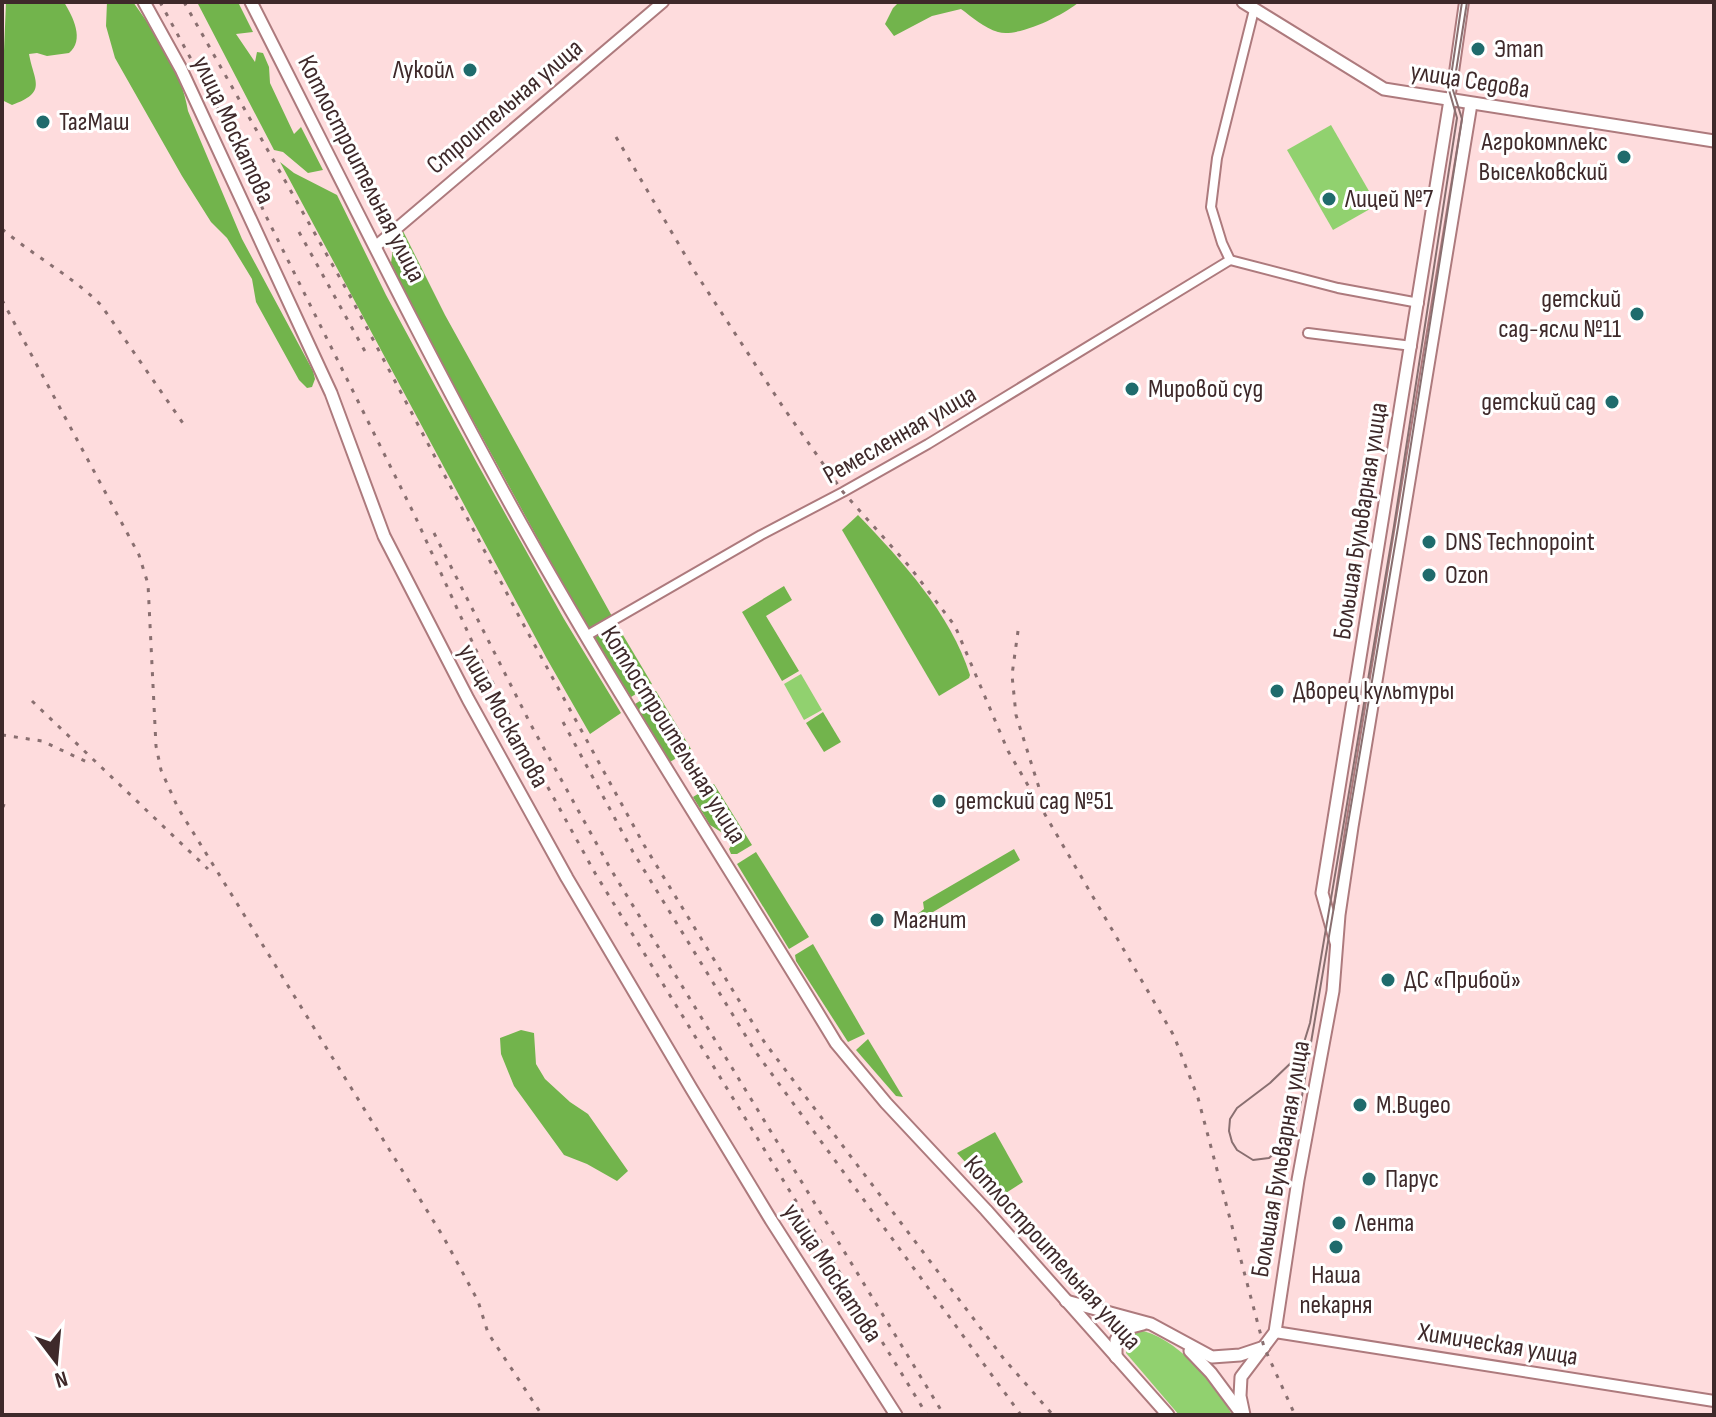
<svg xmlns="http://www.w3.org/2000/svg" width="1716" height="1417" viewBox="0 0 1716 1417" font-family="'Sofia Sans Condensed',sans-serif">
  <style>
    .green { fill: #91d16f }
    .forest { fill: #72b44c }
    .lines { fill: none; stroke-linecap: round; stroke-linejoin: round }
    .minor-casing { stroke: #ad7a7d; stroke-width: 12 }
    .tertiary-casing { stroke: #ad7a7d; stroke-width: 14 }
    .secondary-casing { stroke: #ad7a7d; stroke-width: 15 }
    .minor { stroke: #fff; stroke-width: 8 }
    .tertiary { stroke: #fff; stroke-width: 10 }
    .secondary { stroke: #fff; stroke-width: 11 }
    .tram { stroke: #896f70; stroke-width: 2 }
    .rail { stroke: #896f70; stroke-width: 3; stroke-dasharray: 4 8; stroke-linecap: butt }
    .poi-dot { fill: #1f6b6c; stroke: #fff; stroke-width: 3 }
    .labels { text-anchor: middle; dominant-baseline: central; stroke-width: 6; stroke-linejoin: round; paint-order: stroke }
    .poi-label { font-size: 26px; fill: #3e292a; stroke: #fff; text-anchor: start }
    .street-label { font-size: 26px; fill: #3e292a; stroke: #fff }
  </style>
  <rect width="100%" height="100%" fill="#fedcdd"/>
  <g class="green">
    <path d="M 1331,125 L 1377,205 L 1333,230 L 1287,150 Z"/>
    <path d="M 801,674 L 822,710 L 804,720 L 784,684 Z"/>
    <path d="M 1138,1330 C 1174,1335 1216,1383 1232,1415 L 1179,1415 L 1126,1353 L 1128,1334 Z"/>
  </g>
  <g class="forest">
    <path d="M 6,2 L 64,2 C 73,17 85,40 69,53 L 47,56 L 37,53 L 29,54 C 34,82 48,92 12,105 L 2,100 Z"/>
    <path d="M 107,2 L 133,2 C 156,34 182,72 188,111 L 242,239 L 313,371 L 315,379 L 312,387 L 307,388 L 299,380 L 256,302 L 252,279 L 227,238 L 211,222 L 182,176 L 115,58 L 106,26 Z"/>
    <path d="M 197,2 L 234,2 L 239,4 L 253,32 L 236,34 L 255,62 L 257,52 L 263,53 L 269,67 L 270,83 L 294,134 L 301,127 L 323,170 L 308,173 L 283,152 L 274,150 Z"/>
    <path d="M 899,2 L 1079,2 C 1064,15 1018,38 998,32 C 984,28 972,17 961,9 L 932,16 L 894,36 L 885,24 L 893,8 Z"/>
    <path d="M 280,162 L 294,173 L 337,195 L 386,295 L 477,463 L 564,619 L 621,713 L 590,734 L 547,659 Z"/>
    <path d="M 403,231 L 445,315 L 613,618 L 589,632 L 425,333 L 391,263 L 394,241 Z"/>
    <path d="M 858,515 C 903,562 950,613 970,675 L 969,678 L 939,696 L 842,530 Z"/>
    <path d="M 784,586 L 792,600 L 766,616 L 799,671 L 782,681 L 742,612 Z"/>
    <path d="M 617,625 L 652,684 L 631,697 L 593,638 Z"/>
    <path d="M 656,691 L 691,749 L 670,762 L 635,704 Z"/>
    <path d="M 823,712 L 841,742 L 824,752 L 806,723 Z"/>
    <path d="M 714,784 L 752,845 L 737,854 L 731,854 L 729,849 L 733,843 L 729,837 L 710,825 L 693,797 Z"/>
    <path d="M 1014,849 L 1020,860 L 913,924 L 911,919 L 924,909 L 923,902 Z"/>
    <path d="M 756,852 L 809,937 L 789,949 L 737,864 Z"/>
    <path d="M 813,944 L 865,1034 L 848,1042 L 796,961 L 795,955 Z"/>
    <path d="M 521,1030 L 534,1033 L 536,1064 L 545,1079 L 570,1102 L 588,1114 L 628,1171 L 617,1181 L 587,1164 L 564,1155 L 514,1086 L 501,1054 L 500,1038 Z"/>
    <path d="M 868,1039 L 903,1097 L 896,1096 L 856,1050 Z"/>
    <path d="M 995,1132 L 1023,1182 L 998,1198 L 957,1153 Z"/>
  </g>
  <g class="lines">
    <g class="minor-casing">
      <g id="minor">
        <path d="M 1254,10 L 1217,158 L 1211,207 L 1222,243 L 1230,260 L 1338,288 L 1419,303"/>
        <path d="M 1450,100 L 1464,2"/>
        <path d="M 1308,333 L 1412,346"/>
        <path d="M 586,636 L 761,535 L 843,492 L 928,444 L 1230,260"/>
      </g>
    </g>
    <g class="tertiary-casing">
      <g id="tertiary">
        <path d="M 376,246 L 663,2"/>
        <path d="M 1275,1332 L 1714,1401"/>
      </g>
    </g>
    <g class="secondary-casing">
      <g id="secondary">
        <path d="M 144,2 L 181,69 L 331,393 L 384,536 L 468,699 L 567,878 L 691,1088 L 771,1220 L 896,1415"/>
        <path d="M 251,2 C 340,177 427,355 523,527 C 621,702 732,871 836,1043 L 886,1103 L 986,1210 L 1168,1415"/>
        <path d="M 1243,2 L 1384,89 L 1714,141"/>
        <path d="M 1336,942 L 1322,893 L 1450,100"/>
        <path d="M 1066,1301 L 1151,1324 L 1212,1357 L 1240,1355 L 1264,1347"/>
        <path d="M 1190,1351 L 1211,1373 L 1240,1412"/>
        <path d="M 1116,1357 L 1116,1340 L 1124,1329 L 1143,1324"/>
        <path d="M 1244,1415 L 1240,1396 L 1241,1377 L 1275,1332 L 1298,1180 L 1333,991 L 1339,915 L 1352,827 L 1471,104"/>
      </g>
    </g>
    <use href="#minor" class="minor"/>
    <use href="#tertiary" class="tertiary"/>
    <use href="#secondary" class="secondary"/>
    <path class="tram" d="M 1462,2 L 1449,90 L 1457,118 L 1394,526 L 1310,1023 L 1302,1049 L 1296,1058 L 1270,1083 L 1237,1108 L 1230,1119 L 1229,1131 L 1232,1142 L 1237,1150 L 1253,1160 L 1269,1158 L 1287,1142 L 1295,1130 L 1301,1102 L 1398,527 L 1462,119 L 1453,90 L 1467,2"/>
    <g class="rail">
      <path d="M 160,2 L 230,131 L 264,212 L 415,516 L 475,648 L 518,733 L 595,873 L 927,1415"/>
      <path d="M 184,2 L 349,294 L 521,620 L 644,845 L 765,1043 L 1004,1359 L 1053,1415"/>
      <path d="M 616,137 L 695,272 L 783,407 L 843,492 L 909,566 L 955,626 L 1008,751 L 1174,1036 L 1198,1098 L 1264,1347 L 1295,1415"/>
      <path d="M 2,229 C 34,256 72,276 101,305 L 187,429"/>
      <path d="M 299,232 L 367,355"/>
      <path d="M 2,300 L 139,555 L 148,584 L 156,746 L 161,770 L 178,808 L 444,1238 L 478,1301 L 488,1333 L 542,1415"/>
      <path d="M 434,533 L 531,725 L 610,868 L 944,1415"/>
      <path d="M 1018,631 L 1012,675 L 1016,715 L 1041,794"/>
      <path d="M 32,701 L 208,869"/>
      <path d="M 563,722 L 633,852 L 755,1051 L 1021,1415"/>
      <path d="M 2,735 L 42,741 L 87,762"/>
      <path d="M 2,805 L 5,806"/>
    </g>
  </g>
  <g class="poi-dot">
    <circle cx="1478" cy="49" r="8"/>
    <circle cx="470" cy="70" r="8"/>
    <circle cx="43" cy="122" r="8"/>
    <circle cx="1624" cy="157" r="8"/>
    <circle cx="1329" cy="199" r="8"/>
    <circle cx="1637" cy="314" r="8"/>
    <circle cx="1132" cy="389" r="8"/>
    <circle cx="1612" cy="402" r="8"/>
    <circle cx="1429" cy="542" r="8"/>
    <circle cx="1429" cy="575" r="8"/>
    <circle cx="1277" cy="691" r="8"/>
    <circle cx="939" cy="801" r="8"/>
    <circle cx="877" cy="920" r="8"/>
    <circle cx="1388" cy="980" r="8"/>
    <circle cx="1360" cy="1105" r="8"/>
    <circle cx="1369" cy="1179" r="8"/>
    <circle cx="1339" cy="1223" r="8"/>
    <circle cx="1336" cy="1247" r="8"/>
  </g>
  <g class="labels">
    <g class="poi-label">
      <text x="1494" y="49">Этап</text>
      <text x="454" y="70" text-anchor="end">Лукойл</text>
      <text x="59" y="122">ТагМаш</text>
      <text x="1608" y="142" text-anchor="end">Агрокомплекс<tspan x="1608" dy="30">Выселковский</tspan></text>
      <text x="1345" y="199">Лицей №7</text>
      <text x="1621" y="299" text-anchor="end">детский<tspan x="1621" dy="30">сад-ясли №11</tspan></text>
      <text x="1148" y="389">Мировой суд</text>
      <text x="1596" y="402" text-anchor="end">детский сад</text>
      <text x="1445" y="542">DNS Technopoint</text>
      <text x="1445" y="575">Ozon</text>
      <text x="1293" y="691">Дворец культуры</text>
      <text x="955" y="801">детский сад №51</text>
      <text x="893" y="920">Магнит</text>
      <text x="1404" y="980">ДC «Прибой»</text>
      <text x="1376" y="1105">М.Видео</text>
      <text x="1385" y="1179">Парус</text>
      <text x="1355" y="1223">Лента</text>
      <text x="1336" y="1275" text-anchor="middle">Наша<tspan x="1336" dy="30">пекарня</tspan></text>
    </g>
    <g class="street-label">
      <text transform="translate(1470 81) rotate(9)">улица Седова</text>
      <text transform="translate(505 107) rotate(-40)">Строительная улица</text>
      <text transform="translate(233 130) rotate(65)">улица Москатова</text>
      <text transform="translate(361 169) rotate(63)">Котлостроительная улица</text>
      <text transform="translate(900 435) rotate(-30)">Ремесленная улица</text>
      <text transform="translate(1361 521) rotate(-81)">Большая Бульварная улица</text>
      <text transform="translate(503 716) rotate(61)">улица Москатова</text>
      <text transform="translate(673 735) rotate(58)">Котлостроительная улица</text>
      <text transform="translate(1281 1159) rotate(-80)">Большая Бульварная улица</text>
      <text transform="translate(1052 1253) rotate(48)">Котлостроительная улица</text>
      <text transform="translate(832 1273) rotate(57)">улица Москатова</text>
      <text transform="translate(1498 1345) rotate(9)">Химическая улица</text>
    </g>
  </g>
  <rect width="1716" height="1417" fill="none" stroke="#3e292a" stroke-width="8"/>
  <g transform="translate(56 1361) rotate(164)" stroke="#ffffff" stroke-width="6" paint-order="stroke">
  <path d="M0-6L14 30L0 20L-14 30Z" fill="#3e292a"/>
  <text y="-12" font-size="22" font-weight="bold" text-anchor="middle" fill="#3e292a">N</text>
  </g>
</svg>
